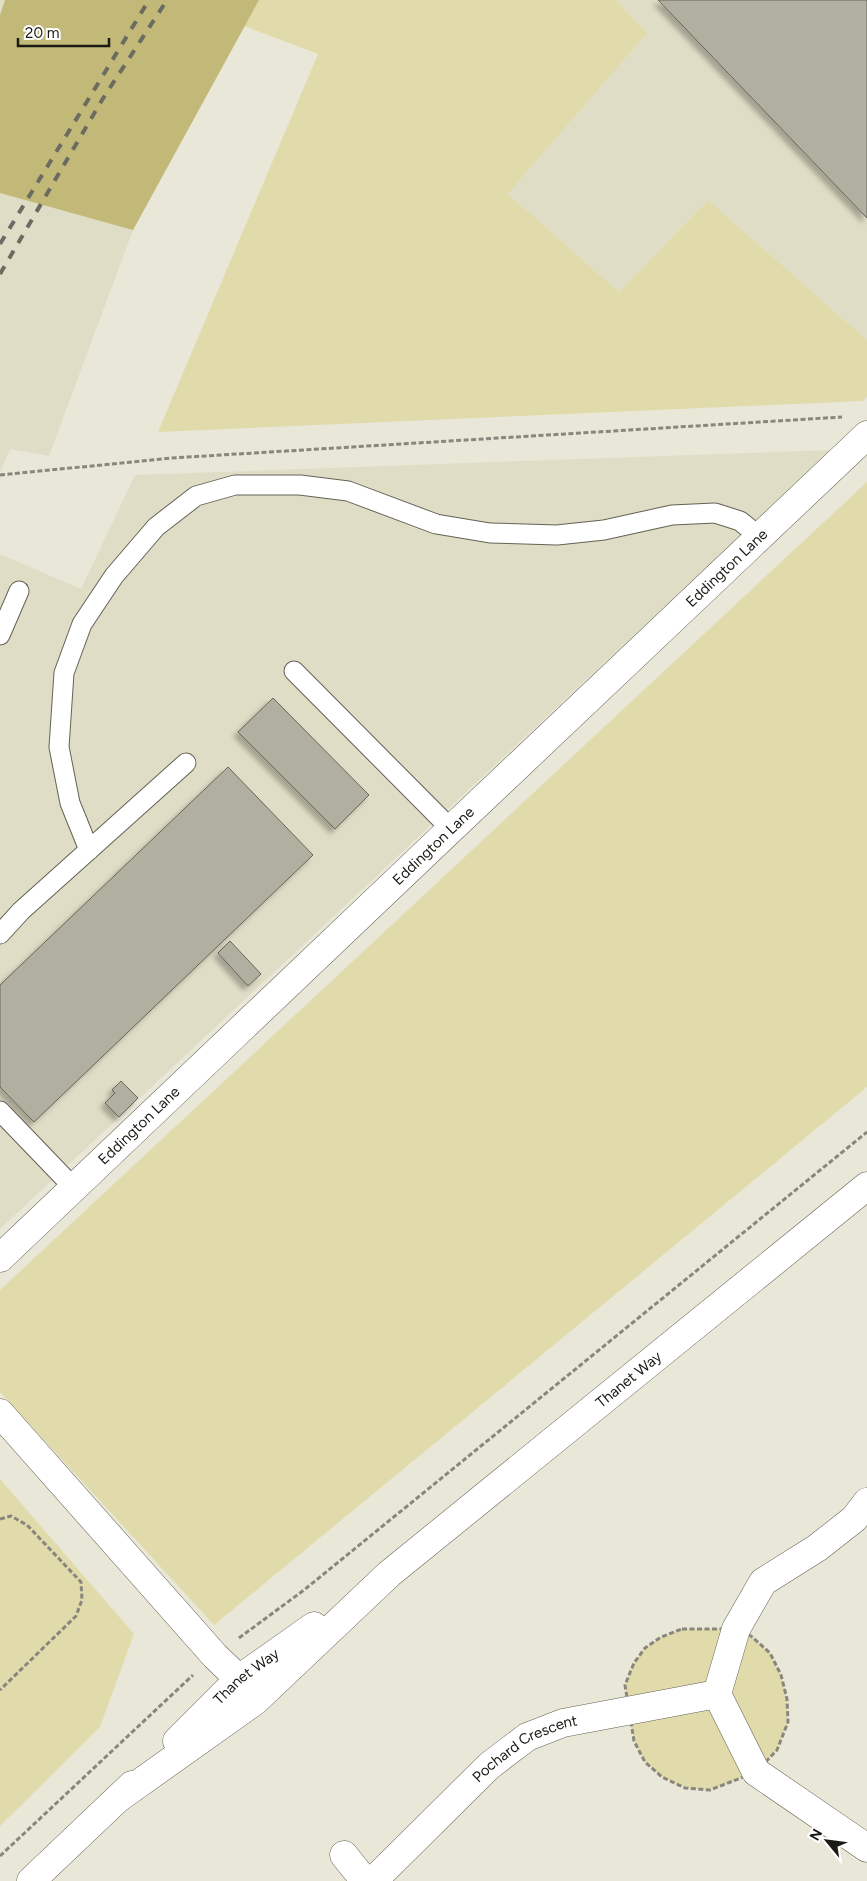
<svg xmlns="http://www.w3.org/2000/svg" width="867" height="1881" viewBox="0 0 867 1881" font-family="Figtree,sans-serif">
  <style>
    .built { fill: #e0ddc6 }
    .green { fill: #e1dbab }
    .forest { fill: #c2b978 }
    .building { fill: #b0afa0; stroke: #686659; filter: url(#shadow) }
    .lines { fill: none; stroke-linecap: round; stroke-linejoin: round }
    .lane-casing { stroke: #636254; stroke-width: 21 }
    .street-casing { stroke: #636254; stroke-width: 29 }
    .secondary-casing { stroke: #636254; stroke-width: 29 }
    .primary-casing { stroke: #636254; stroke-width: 29 }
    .path { stroke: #89877d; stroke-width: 3; stroke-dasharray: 5 2.5; stroke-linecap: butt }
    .lane { stroke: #fff; stroke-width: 19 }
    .street { stroke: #fff; stroke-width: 28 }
    .secondary { stroke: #fff; stroke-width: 28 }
    .primary { stroke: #fff; stroke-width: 28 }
    .rail { stroke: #6b6b61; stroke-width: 4; stroke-dasharray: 9 9; stroke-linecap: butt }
    .labels { text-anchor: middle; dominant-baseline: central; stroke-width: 4.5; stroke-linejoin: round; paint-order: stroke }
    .street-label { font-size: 15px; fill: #1b1b15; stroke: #fff }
  </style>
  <defs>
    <filter id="shadow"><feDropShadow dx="-4.5" dy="4.5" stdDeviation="2.5" flood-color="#0004"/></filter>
  </defs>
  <rect width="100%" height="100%" fill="#e9e7d8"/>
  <g class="built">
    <path d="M 0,0 L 259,0 L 133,230 L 49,456 L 10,449 L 0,472 Z"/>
    <path d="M 616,0 L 867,0 L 867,340 L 708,200 L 619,292 L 508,194 L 647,33 Z"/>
    <path d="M 831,450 L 0,1229 L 0,554 L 81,589 L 135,475 Z"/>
  </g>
  <g class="green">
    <path d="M 259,0 L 616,0 L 647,33 L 508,194 L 619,292 L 708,200 L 867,340 L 867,397 L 863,401 L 158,432 L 318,54 L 244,26 Z"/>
    <path d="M 867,482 L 867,1087 L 214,1625 L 0,1392 L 0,1290 Z"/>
    <path d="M 0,1479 L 134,1634 L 100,1727 L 0,1826 Z"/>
    <path d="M 682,1629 L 736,1629 L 751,1636 L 770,1653 L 781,1675 L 787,1699 L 788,1722 L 777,1750 L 756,1772 L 710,1790 L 685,1788 L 662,1777 L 645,1762 L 634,1741 L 625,1685 L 634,1663 L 645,1648 L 661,1637 Z"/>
  </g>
  <path class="forest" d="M 5,0 L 259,0 L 133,230 L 0,193 L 0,15 Z"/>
  <g class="building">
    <path d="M 658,0 L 867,0 L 867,218 Z"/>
    <path d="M 273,698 L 369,795 L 335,829 L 238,732 Z"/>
    <path d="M 228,767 L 313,855 L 34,1122 L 0,1087 L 0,985 Z"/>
    <path d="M 230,941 L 261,974 L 248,986 L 218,953 Z"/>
    <path d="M 121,1081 L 138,1098 L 119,1117 L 105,1103 L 115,1093 L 112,1090 Z"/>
  </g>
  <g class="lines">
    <g class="lane-casing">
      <g id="lane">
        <path d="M 0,635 L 19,591"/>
        <path d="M 294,671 L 452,830"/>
        <path d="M 89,850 L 70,803 L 59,747 L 64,673 L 82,624 L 114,576 L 156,527 L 196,496 L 235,485 L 300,485 L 348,491 L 436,524 L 490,533 L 557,535 L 604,530 L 672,515 L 715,513 L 740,521 L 760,537"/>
        <path d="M 0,934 L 21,911 L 186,763"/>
        <path d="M 0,1111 L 74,1188"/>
      </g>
    </g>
    <g class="street-casing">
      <g id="street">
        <path d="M 0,1413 L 215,1656 L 239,1679"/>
        <path d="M 867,1502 L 854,1519 L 817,1548 L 763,1582 L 736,1629 L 717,1694 L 756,1772 L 867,1848"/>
        <path d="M 344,1855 L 365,1881"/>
        <path id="s1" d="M 373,1881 L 489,1766 L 527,1737 L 563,1723 L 717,1694"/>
      </g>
    </g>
    <g class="secondary-casing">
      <g id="secondary">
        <path id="s2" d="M 0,1258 C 288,983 578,709 867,435"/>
      </g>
    </g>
    <g class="primary-casing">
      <g id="primary">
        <path id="s3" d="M 177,1741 L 239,1679 L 314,1626"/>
        <path id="s4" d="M 120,1797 L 255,1701 L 389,1574 L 867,1186"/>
        <path d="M 31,1881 L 132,1785"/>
      </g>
    </g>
    <g class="path">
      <path d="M 0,475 L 172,458 L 842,417"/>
      <path d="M 0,1519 L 11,1516 L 27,1525 L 81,1582 L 82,1600 L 76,1616 L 0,1690"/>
      <path d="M 682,1629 L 736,1629 L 751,1636 L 770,1653 L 781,1675 L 787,1699 L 788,1722 L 777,1750 L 756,1772 L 710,1790 L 685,1788 L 662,1777 L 645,1762 L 634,1741 L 625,1685 L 634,1663 L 645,1648 L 661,1637 Z"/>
      <path d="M 239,1638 L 304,1590 L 867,1132"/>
      <path d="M 0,1856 L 193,1675"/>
    </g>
    <use href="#lane" class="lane"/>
    <use href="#street" class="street"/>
    <use href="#secondary" class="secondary"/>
    <use href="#primary" class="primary"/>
    <g class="rail">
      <path d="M 0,244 L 149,0"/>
      <path d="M 0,274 L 102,100 L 167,0"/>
    </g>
  </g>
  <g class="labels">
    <g class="street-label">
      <text stroke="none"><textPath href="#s2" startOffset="1002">Eddington Lane</textPath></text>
      <text stroke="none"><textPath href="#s2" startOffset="598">Eddington Lane</textPath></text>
      <text stroke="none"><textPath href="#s2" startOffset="192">Eddington Lane</textPath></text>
      <text stroke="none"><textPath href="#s4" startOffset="659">Thanet Way</textPath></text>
      <text stroke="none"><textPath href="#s3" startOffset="95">Thanet Way</textPath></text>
      <text stroke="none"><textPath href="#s1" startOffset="204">Pochard Crescent</textPath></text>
    </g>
  </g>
  <g transform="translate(827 1841) rotate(299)" stroke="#ffffff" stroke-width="4" paint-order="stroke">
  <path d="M0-4L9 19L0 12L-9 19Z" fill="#1b1b15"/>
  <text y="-8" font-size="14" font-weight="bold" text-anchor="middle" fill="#1b1b15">N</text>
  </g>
  <path d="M18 38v8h91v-8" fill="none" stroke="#1b1b15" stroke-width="2.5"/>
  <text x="25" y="38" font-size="15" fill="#1b1b15" stroke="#ffffff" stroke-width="4" paint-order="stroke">20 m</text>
</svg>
